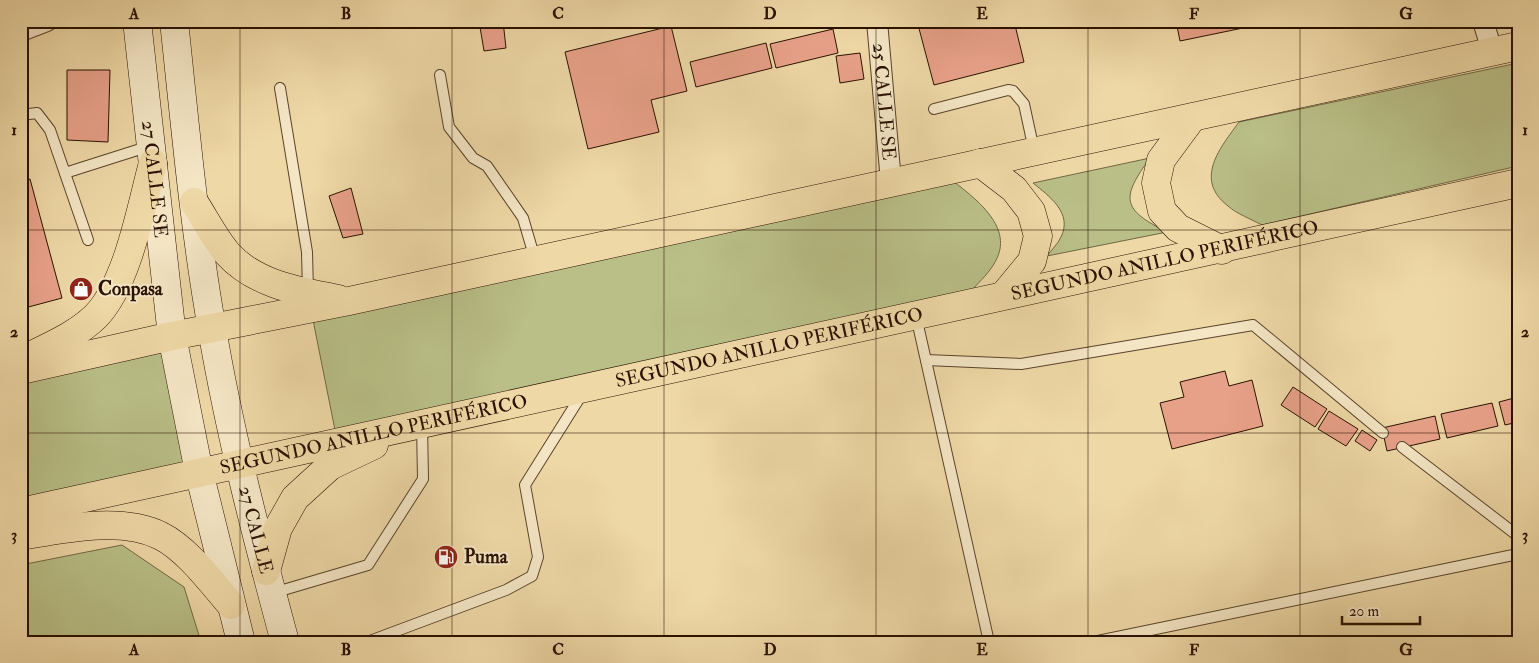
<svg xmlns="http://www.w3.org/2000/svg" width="1539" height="663" viewBox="0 0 1539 663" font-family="'IM FELL Double Pica',serif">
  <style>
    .green { fill: #b9bf87; stroke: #716844 }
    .building { fill: #e8a189; stroke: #291100 }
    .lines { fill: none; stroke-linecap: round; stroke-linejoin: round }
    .lane-casing { stroke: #5a432a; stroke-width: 12 }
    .street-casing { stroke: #5a432a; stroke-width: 22 }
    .secondary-casing { stroke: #291100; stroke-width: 29 }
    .primary-casing { stroke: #291100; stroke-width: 29 }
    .lane { stroke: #f4e6c5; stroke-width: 10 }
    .street { stroke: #f4e6c5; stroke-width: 20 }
    .secondary { stroke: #f4e6c5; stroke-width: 28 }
    .primary { stroke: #eed8a6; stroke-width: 28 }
    .grid { fill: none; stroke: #291100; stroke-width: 1; stroke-opacity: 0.55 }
    .labels { text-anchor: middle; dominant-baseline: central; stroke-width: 4; stroke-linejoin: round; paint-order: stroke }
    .street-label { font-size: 19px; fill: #291100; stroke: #f4e6c5 }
    .poi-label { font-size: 19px; font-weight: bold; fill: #291100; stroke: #f4e6c5; text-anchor: start }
    .neatline { fill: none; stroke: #291100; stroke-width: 2 }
    .grid-label { font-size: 16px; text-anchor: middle; font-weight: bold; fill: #291100 }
  </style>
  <rect width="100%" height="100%" fill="#eed8a6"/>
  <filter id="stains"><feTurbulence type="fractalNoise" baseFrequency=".004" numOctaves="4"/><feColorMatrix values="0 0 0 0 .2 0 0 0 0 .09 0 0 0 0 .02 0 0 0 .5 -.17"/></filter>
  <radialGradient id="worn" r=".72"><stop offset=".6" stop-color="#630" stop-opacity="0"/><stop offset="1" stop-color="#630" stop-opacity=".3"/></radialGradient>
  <g class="green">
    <path d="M 1518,63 L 1518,166 L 1262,225 C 1251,219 1237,214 1228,206 C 1193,179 1221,147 1239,122 Z"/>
    <path d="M 1150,158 C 1121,198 1121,209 1167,232 L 1047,256 C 1051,250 1058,244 1061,237 C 1073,213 1049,196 1033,183 Z"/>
    <path d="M 953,181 C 976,199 1015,228 995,262 C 990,272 980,281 973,289 L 335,430 L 313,320 Z"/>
    <path d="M 169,340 L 195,468 L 21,505 L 21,374 Z"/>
    <path d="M 122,545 L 184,587 L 201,642 L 21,642 L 21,565 Z"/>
  </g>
  <g class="building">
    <path d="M 381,21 L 437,21 L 381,26 Z"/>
    <path d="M 479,21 L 503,21 L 506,48 L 484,51 Z"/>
    <path d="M 917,21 L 1014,21 L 1024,62 L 934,85 Z"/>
    <path d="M 1176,21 L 1277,21 L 1180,41 Z"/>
    <path d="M 671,26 L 687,91 L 651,100 L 659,132 L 588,149 L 565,52 Z"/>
    <path d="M 833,29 L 838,53 L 776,68 L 770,44 Z"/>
    <path d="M 766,43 L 772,68 L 696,87 L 690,62 Z"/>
    <path d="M 860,53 L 864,79 L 840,83 L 836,56 Z"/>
    <path d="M 67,70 L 110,70 L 108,142 L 67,140 Z"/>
    <path d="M 30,179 L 62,298 L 21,309 L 21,182 Z"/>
    <path d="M 351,188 L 363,234 L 343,238 L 329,196 Z"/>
    <path d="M 1225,371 L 1229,386 L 1252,380 L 1263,426 L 1172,449 L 1160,403 L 1184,397 L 1180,382 Z"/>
    <path d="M 1293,387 L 1327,409 L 1315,427 L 1281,405 Z"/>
    <path d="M 1518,397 L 1518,422 L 1505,425 L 1499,402 Z"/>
    <path d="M 1492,403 L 1498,426 L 1447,438 L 1441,414 Z"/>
    <path d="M 1329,411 L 1358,429 L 1346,446 L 1318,429 Z"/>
    <path d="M 1435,416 L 1440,439 L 1387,451 L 1382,428 Z"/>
    <path d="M 1362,430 L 1377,440 L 1370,451 L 1355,441 Z"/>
  </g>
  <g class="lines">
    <g class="lane-casing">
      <g id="lane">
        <path d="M 440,75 L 449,127 L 473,158 L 487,166 L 523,218 L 535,259"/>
        <path d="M 280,88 L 307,252 L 308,292"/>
        <path d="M 934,109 L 1008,90 L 1013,91 L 1024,104 L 1034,150"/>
        <path d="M 21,115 L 37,113 L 50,130 L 88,240"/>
        <path d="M 65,173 L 150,146"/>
        <path d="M 916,316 L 989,642"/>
        <path d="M 926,360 L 1021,364 L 1253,325 L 1383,433"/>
        <path d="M 1402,447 L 1518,536"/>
        <path d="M 273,593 L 368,565 L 423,479 L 422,425"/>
        <path d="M 367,642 L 506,590 L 532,576 L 538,557 L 525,485 L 582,394"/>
        <path d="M 1093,642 L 1518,554"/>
      </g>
    </g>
    <g class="street-casing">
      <g id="street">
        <path id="s1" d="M 877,21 L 891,182"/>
        <path d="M 1483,21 L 1492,51"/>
        <path d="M 21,31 L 47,21"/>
      </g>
    </g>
    <g class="secondary-casing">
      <g id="secondary">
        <path id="s2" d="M 137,21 L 172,336 L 199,472 L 241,642"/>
        <path id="s3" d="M 174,21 C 185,124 194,227 212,329 C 230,435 257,538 285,642"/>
      </g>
    </g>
    <g class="primary-casing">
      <g id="primary">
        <path d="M 1192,118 L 1161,160 L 1156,183 L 1162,211 L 1178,228 L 1222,250"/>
        <path d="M 980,163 L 1014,189 L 1031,211 L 1038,236 L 1032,261 L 1004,295"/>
        <path d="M 194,202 C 205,219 215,239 228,254 C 256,285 300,291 338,299"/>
        <path d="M 24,359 C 48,347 77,335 96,316 C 128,283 141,207 153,163"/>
        <path d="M 21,370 L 172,336 L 349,301 L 1518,46"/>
        <path id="s4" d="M 21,512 L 1518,183"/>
        <path d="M 21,536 C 63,529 121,516 161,536 C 187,549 212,583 231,605"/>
        <path d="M 266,571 L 278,528 L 295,498 L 330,466 L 374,445"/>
      </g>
    </g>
    <use href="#lane" class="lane"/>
    <use href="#street" class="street"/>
    <use href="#secondary" class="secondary"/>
    <use href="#primary" class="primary"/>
  </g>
  <path class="grid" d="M 240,21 L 240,642M 452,21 L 452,642M 664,21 L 664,642M 876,21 L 876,642M 1088,21 L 1088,642M 1300,21 L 1300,642M 21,230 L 1518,230M 21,433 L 1518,433"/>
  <defs>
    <g id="shop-disc" transform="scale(1.25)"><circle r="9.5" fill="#8f2418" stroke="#f4e6c5"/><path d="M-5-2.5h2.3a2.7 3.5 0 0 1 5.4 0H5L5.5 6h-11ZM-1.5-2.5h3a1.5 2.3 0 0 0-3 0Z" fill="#fff"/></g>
    <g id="fuel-disc" transform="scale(1.25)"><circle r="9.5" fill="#8f2418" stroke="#f4e6c5"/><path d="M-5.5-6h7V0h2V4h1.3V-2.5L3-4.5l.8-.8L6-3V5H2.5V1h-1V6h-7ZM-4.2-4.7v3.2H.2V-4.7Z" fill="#fff"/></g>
  </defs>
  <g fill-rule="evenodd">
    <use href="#shop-disc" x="81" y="289"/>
    <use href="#fuel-disc" x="446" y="557"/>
  </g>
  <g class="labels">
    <g class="street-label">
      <text stroke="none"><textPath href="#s1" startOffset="81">25 CALLE SE</textPath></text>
      <text stroke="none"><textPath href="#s2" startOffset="159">27 CALLE SE</textPath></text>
      <text stroke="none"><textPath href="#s4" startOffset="1171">SEGUNDO ANILLO PERIFÉRICO</textPath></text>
      <text stroke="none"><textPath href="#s4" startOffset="766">SEGUNDO ANILLO PERIFÉRICO</textPath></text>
      <text stroke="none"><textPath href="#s4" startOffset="361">SEGUNDO ANILLO PERIFÉRICO</textPath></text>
      <text stroke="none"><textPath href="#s3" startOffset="516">27 CALLE</textPath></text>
    </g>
    <g class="poi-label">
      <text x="98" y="289">Conpasa</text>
      <text x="464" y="557">Puma</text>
    </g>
  </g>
  <rect width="1539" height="663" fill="none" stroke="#eed8a6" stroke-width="55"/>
  <path d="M1342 616v8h78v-8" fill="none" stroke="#291100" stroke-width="2.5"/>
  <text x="1349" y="616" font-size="15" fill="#291100" stroke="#f4e6c5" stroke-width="4" paint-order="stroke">20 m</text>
  <rect x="28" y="28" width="1484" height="608" class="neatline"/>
  <g class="grid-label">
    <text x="134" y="19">A</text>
    <text x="346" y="19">B</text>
    <text x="558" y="19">C</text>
    <text x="770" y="19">D</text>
    <text x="982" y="19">E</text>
    <text x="1194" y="19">F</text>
    <text x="1406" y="19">G</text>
    <text x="14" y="135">1</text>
    <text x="1525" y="135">1</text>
    <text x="14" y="337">2</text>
    <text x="1525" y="337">2</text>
    <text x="14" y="540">3</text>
    <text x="1525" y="540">3</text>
    <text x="134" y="655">A</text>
    <text x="346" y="655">B</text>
    <text x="558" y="655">C</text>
    <text x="770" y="655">D</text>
    <text x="982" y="655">E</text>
    <text x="1194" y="655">F</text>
    <text x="1406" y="655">G</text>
  </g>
  <rect width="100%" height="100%" filter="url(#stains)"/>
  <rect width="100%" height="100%" fill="url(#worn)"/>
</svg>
